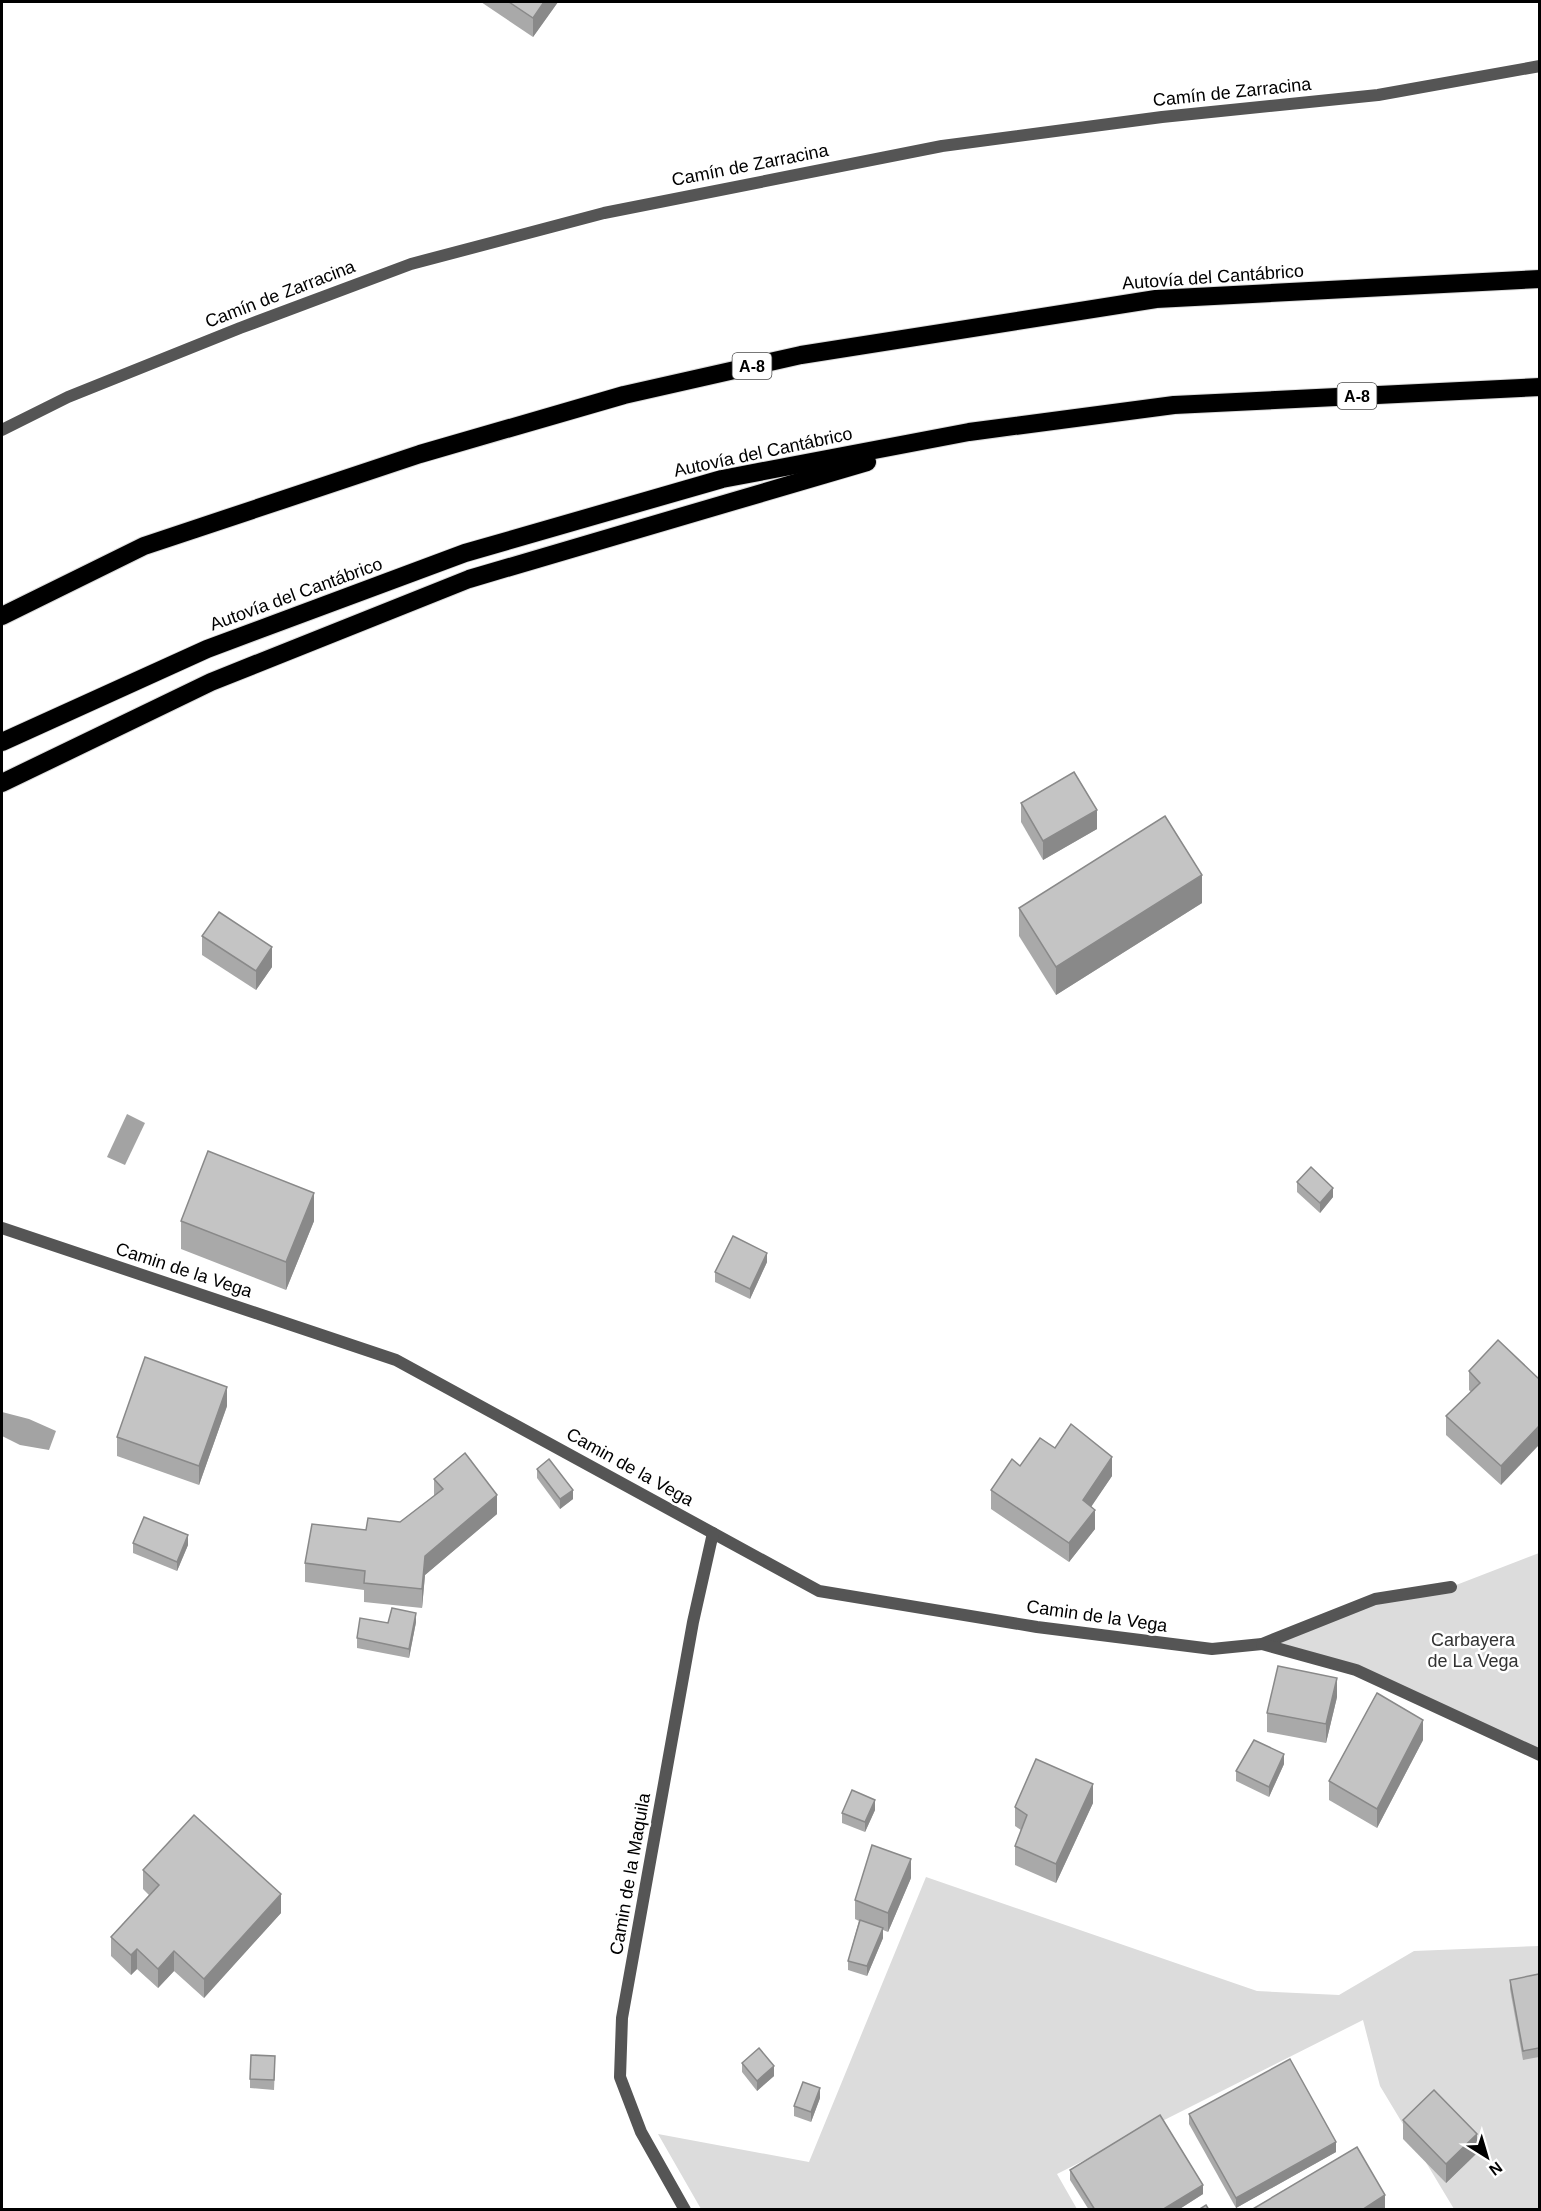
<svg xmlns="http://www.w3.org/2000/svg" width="1541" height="2211" viewBox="0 0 1541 2211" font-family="Helvetica,sans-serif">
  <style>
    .green { fill: #dcdcdc }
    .water { fill: #a3a3a3 }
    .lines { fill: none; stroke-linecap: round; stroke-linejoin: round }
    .highway-casing { stroke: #dbdbdb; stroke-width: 20 }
    .street { stroke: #555; stroke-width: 12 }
    .highway { stroke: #000; stroke-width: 18 }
    .wall { fill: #a9a9a9 }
    .shaded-wall { fill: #898989 }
    .building { fill: #c4c4c4; stroke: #898989; stroke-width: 1.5 }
    .labels { text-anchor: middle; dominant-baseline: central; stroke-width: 5; stroke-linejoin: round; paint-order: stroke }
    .shield { fill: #fff; stroke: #4c4c4c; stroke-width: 1.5 }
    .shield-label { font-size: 16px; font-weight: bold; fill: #000 }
    .street-label { font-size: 18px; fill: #000; stroke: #fff }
    .park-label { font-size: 18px; fill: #333; stroke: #fff }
  </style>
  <rect width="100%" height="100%" fill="#fff"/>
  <g class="green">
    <path d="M 1539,1553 L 1539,1755 L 1356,1670 L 1262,1644 L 1375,1599 L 1451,1587 Z"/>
    <path d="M 926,1877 L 1257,1991 L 1339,1995 L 1414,1951 L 1539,1946 L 1539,2209 L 1454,2209 L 1380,2086 L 1363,2020 L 1057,2174 L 1077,2209 L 701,2209 L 658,2134 L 809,2162 Z"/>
  </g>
  <g class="water">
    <path d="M 127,1114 L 145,1123 L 125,1165 L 107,1157 Z"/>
    <path d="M 2,1412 L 29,1419 L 56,1431 L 49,1450 L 20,1445 L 2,1436 Z"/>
  </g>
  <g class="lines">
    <g class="highway-casing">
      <g id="highway">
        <path d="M 2,616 L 144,546 L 420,454 L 624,395 L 801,355 L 1156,299 L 1540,279"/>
        <path d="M 2,742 L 207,649 L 465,553 L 722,479 L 969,432 L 1174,405 L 1540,387"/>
        <path d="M 2,783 L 211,682 L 469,579 L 867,462"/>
      </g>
    </g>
    <g class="street">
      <path d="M 2,430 L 68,397 L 240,328 L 411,264 L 604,213 L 942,146 L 1162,117 L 1378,95 L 1540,66"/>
      <path d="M 2,1228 L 396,1360 L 819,1591 L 1037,1627 L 1212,1649 L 1262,1644 L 1375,1599 L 1451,1587"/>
      <path d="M 1262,1644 L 1356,1670 L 1540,1755"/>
      <path d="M 685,2210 L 641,2132 L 620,2077 L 622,2018 L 693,1622 L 713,1533"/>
    </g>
    <use href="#highway" class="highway"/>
  </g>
  <g class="wall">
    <path d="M 481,2 L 558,2 L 533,37 Z"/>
    <path d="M 1021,803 L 1097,829 L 1043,860 L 1021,822 Z"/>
    <path d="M 1202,903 L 1056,995 L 1019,936 L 1019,908 Z"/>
    <path d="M 202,936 L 272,967 L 256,990 L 202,955 Z"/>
    <path d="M 1297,1182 L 1333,1197 L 1320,1213 L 1297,1192 Z"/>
    <path d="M 181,1221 L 314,1221 L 286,1290 L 181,1249 Z"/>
    <path d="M 767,1262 L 750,1299 L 715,1282 L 715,1272 Z"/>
    <path d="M 1469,1371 L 1539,1379 L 1501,1485 L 1446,1435 L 1446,1416 L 1471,1392 L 1469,1390 Z"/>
    <path d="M 227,1406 L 199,1485 L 117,1456 L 117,1437 Z"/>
    <path d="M 1055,1448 L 1112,1476 L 1091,1506 L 1095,1529 L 1069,1562 L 991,1509 L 991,1490 L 1020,1466 Z"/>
    <path d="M 537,1469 L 573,1499 L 560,1509 L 537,1478 Z"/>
    <path d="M 434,1479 L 497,1514 L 425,1575 L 422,1608 L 364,1602 L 364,1590 L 305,1582 L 305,1563 L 366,1530 L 400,1522 L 434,1496 Z"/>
    <path d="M 133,1543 L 188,1545 L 177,1571 L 133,1553 Z"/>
    <path d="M 416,1622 L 409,1658 L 357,1648 L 357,1638 L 388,1623 Z"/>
    <path d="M 1337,1697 L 1326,1743 L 1267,1732 L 1267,1713 Z"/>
    <path d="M 1423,1740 L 1377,1828 L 1329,1800 L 1329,1781 Z"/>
    <path d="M 1284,1764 L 1269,1797 L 1236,1781 L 1236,1771 Z"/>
    <path d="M 1093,1803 L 1056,1883 L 1015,1865 L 1015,1846 L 1021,1830 L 1015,1826 L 1015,1807 Z"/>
    <path d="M 875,1810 L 865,1832 L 842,1823 L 842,1813 Z"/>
    <path d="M 143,1870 L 281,1913 L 204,1998 L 174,1971 L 158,1988 L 137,1969 L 131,1975 L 111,1956 L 111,1937 L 149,1895 L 143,1889 Z"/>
    <path d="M 911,1878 L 888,1932 L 883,1930 L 883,1938 L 867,1976 L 848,1970 L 848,1961 L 859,1921 L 855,1919 L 855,1900 Z"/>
    <path d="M 1539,1974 L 1539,2057 L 1523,2060 L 1510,1989 L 1510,1980 Z"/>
    <path d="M 742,2063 L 774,2076 L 757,2091 L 742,2072 Z"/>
    <path d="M 275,2066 L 274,2090 L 250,2088 L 250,2079 Z"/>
    <path d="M 820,2098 L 811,2122 L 794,2116 L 794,2106 Z"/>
    <path d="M 1189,2114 L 1336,2152 L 1236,2208 L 1189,2124 Z"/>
    <path d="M 1403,2120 L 1477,2153 L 1446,2183 L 1403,2139 Z"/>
    <path d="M 1070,2170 L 1203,2194 L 1178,2210 L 1089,2210 L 1070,2180 Z"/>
  </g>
  <g class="shaded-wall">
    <path d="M 544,2 L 558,2 L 533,37 L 533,18 Z"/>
    <path d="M 1097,810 L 1097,829 L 1043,860 L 1043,841 Z"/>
    <path d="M 1202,875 L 1202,903 L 1056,995 L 1056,967 Z"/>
    <path d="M 272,947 L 272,967 L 256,990 L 256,971 Z"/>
    <path d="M 1333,1188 L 1333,1197 L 1320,1213 L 1320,1203 Z"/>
    <path d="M 314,1193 L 314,1221 L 286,1290 L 286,1262 Z"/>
    <path d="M 767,1253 L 767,1262 L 750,1299 L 750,1289 Z"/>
    <path d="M 227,1387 L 227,1406 L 199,1485 L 199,1466 Z"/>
    <path d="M 1539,1426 L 1539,1445 L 1501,1485 L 1501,1466 Z"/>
    <path d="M 1112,1457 L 1112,1476 L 1083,1519 L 1083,1500 Z"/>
    <path d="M 573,1490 L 573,1499 L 560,1509 L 560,1499 Z"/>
    <path d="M 497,1495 L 497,1514 L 425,1575 L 422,1608 L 422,1589 L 425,1556 Z"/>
    <path d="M 1095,1510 L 1095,1529 L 1069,1562 L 1069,1543 Z"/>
    <path d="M 188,1535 L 188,1545 L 177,1571 L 177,1562 Z"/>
    <path d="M 416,1613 L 416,1622 L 409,1658 L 409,1649 Z"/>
    <path d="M 1337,1678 L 1337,1697 L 1326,1743 L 1326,1724 Z"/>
    <path d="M 1423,1720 L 1423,1740 L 1377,1828 L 1377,1809 Z"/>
    <path d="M 1284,1754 L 1284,1764 L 1269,1797 L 1269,1787 Z"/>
    <path d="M 1093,1784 L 1093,1803 L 1056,1883 L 1056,1864 Z"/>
    <path d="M 875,1800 L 875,1810 L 865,1832 L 865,1822 Z"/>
    <path d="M 911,1859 L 911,1878 L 888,1932 L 888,1913 Z"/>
    <path d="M 281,1894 L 281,1913 L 204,1998 L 204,1979 Z"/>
    <path d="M 883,1928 L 883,1938 L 867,1976 L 867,1966 Z"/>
    <path d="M 137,1949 L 137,1969 L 131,1975 L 131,1955 Z"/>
    <path d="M 174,1951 L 174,1971 L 158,1988 L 158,1969 Z"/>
    <path d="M 774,2066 L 774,2076 L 757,2091 L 757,2081 Z"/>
    <path d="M 820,2088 L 820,2098 L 811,2122 L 811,2112 Z"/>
    <path d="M 1477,2134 L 1477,2153 L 1446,2183 L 1446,2164 Z"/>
    <path d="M 1336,2142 L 1336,2152 L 1236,2208 L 1236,2198 Z"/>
    <path d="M 1203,2185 L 1203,2194 L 1178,2210 L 1162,2210 Z"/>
    <path d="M 1385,2195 L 1385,2210 L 1362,2210 Z"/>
  </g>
  <g class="building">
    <path d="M 509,2 L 544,2 L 533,18 Z"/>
    <path d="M 1074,772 L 1097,810 L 1043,841 L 1021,803 Z"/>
    <path d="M 1165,816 L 1202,875 L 1056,967 L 1019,908 Z"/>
    <path d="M 219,912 L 272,947 L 256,971 L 202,936 Z"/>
    <path d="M 208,1151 L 314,1193 L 286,1262 L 181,1221 Z"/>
    <path d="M 1311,1167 L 1333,1188 L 1320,1203 L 1297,1182 Z"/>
    <path d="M 733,1236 L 767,1253 L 750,1289 L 715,1272 Z"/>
    <path d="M 1498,1340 L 1539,1379 L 1539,1426 L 1501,1466 L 1446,1416 L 1480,1383 L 1469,1371 Z"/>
    <path d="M 145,1357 L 227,1387 L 199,1466 L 117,1437 Z"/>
    <path d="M 1071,1424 L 1112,1457 L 1083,1500 L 1095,1510 L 1069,1543 L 991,1490 L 1012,1459 L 1020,1466 L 1040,1438 L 1055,1448 Z"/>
    <path d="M 465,1453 L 497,1495 L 425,1556 L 422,1589 L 364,1583 L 365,1571 L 305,1563 L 312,1524 L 366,1530 L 368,1518 L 400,1522 L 443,1489 L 434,1479 Z"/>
    <path d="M 549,1459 L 573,1490 L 560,1499 L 537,1469 Z"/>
    <path d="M 144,1517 L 188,1535 L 177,1562 L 133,1543 Z"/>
    <path d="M 392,1608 L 416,1613 L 409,1649 L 357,1638 L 360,1618 L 388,1623 Z"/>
    <path d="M 1278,1666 L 1337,1678 L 1326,1724 L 1267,1713 Z"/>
    <path d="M 1377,1693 L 1423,1720 L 1377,1809 L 1329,1781 Z"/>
    <path d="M 1254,1740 L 1284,1754 L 1269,1787 L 1236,1771 Z"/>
    <path d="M 1036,1759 L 1093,1784 L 1056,1864 L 1015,1846 L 1027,1815 L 1015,1807 Z"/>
    <path d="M 852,1790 L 875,1800 L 865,1822 L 842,1813 Z"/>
    <path d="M 194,1815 L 281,1894 L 204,1979 L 174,1951 L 158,1969 L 137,1949 L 131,1955 L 111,1937 L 159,1885 L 143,1870 Z"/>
    <path d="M 872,1845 L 911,1859 L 888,1913 L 855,1900 Z"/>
    <path d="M 860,1920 L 883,1928 L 867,1966 L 848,1961 Z"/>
    <path d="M 1539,1974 L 1539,2048 L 1523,2051 L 1510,1980 Z"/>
    <path d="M 759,2048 L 774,2066 L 757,2081 L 742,2063 Z"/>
    <path d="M 251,2055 L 275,2056 L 274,2080 L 250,2079 Z"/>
    <path d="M 1290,2059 L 1336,2142 L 1236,2198 L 1189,2114 Z"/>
    <path d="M 803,2082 L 820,2088 L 811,2112 L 794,2106 Z"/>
    <path d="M 1434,2090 L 1477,2134 L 1446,2164 L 1403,2120 Z"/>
    <path d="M 1160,2115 L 1203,2185 L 1162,2210 L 1095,2210 L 1070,2170 Z"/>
    <path d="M 1357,2147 L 1385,2195 L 1362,2210 L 1251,2210 Z"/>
    <path d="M 1206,2205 L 1209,2210 L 1198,2210 Z"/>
  </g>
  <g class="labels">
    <g class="shield">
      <rect x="732.5" y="353" width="39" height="26" rx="4.5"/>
      <rect x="1337.5" y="383" width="39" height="26" rx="4.5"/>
    </g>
    <g class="shield-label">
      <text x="752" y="366">A-8</text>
      <text x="1357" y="396">A-8</text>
    </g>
    <g class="street-label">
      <text transform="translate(1232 92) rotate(-6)">Camín de Zarracina</text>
      <text transform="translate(750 165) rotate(-11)">Camín de Zarracina</text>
      <text transform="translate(1213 277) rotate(-4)">Autovía del Cantábrico</text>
      <text transform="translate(280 294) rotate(-21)">Camín de Zarracina</text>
      <text transform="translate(763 452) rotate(-12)">Autovía del Cantábrico</text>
      <text transform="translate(296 594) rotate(-20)">Autovía del Cantábrico</text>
      <text transform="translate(184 1270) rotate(18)">Camin de la Vega</text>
      <text transform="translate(630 1467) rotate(29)">Camin de la Vega</text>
      <text transform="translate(1097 1616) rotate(8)">Camin de la Vega</text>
      <text transform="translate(630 1874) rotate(-80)">Camin de la Maquila</text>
    </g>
    <g class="park-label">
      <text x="1473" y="1640">Carbayera<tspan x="1473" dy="21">de La Vega</tspan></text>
    </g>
  </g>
  <rect width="1541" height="2211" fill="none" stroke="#000000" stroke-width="6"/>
  <g transform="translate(1487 2157) rotate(143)" stroke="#ffffff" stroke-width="4.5" paint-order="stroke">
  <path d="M0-4.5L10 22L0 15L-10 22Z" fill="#000000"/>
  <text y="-9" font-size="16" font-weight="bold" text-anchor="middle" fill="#000000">N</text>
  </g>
</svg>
